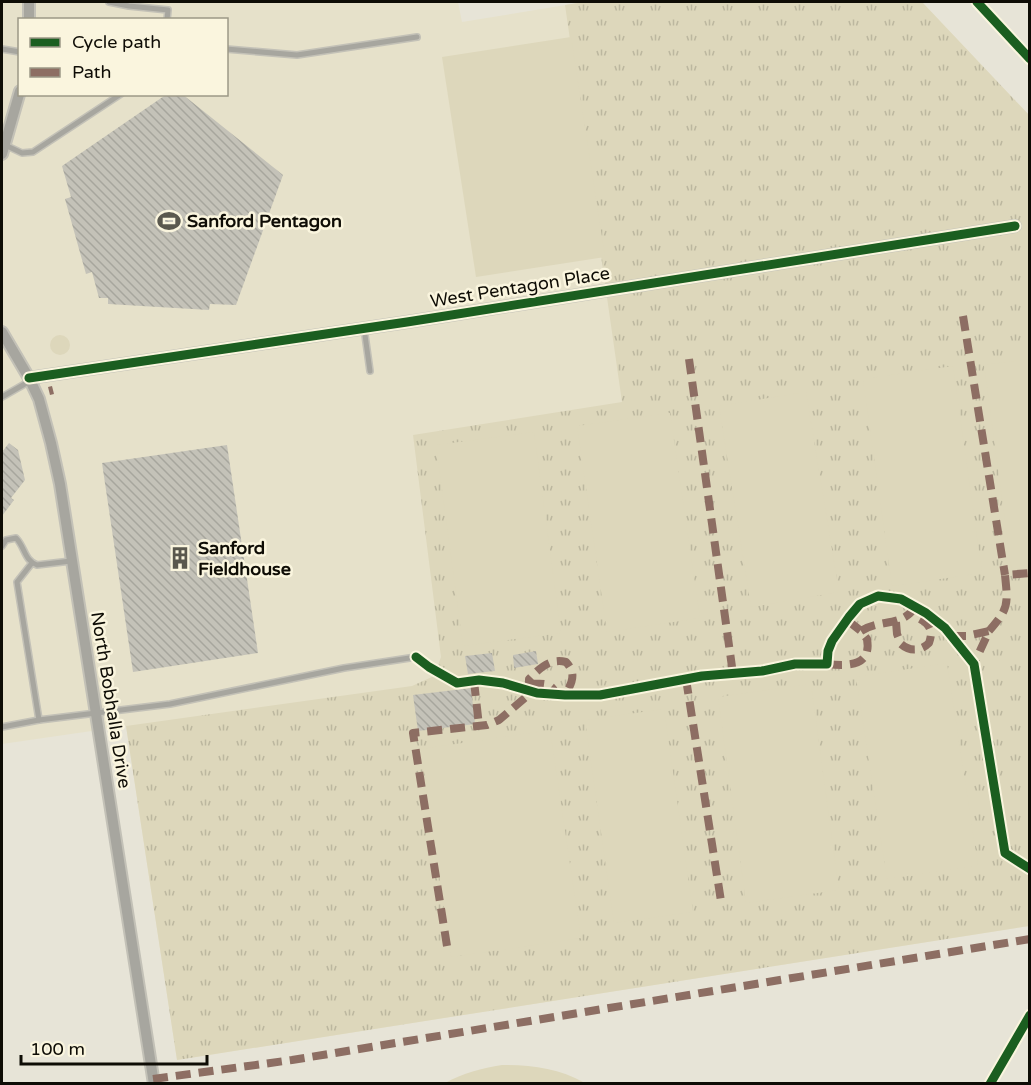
<svg xmlns="http://www.w3.org/2000/svg" width="1031" height="1085" viewBox="0 0 1031 1085" font-family="'Varela Round',sans-serif">
  <style>
    .built { fill: #e6e1ca; fill-rule: evenodd }
    .grass { fill: url(#grass-tufts) }
    .garden { fill: #ddd7bb }
    .building { fill: url(#building-back-hatch) }
    .lines { fill: none; stroke-linecap: round; stroke-linejoin: round }
    .service-casing { stroke: #c3c1b7; stroke-width: 8 }
    .minor-casing { stroke: #c3c1b7; stroke-width: 14 }
    .service { stroke: #a7a69f; stroke-width: 5 }
    .minor { stroke: #a7a69f; stroke-width: 10 }
    .quiet { stroke: #8d6e63; stroke-width: 8; stroke-dasharray: 15 8; stroke-linecap: butt }
    .cycleway-casing { stroke: #faf5de; stroke-width: 13 }
    .cycleway { stroke: #1b5e20; stroke-width: 9 }
    .labels { text-anchor: middle; dominant-baseline: central; stroke-width: 5; stroke-linejoin: round; paint-order: stroke }
    .poi-label { font-size: 18px; font-weight: bold; fill: #0e0c05; stroke: #faf5de; text-anchor: start }
    .street-label { font-size: 18px; fill: #0e0c05; stroke: #faf5de }
  </style>
  <defs>
    <pattern id="grass-tufts" width="24" height="20" patternUnits="userSpaceOnUse" patternTransform="scale(1.5)"><rect width="24" height="20" fill="#ddd7bb"/><path d="M3 7l-1-3M5 7V3M7 7l1-3M15 17l-1-3M17 17v-4M19 17l1-3" fill="none" stroke="#bcb79f"/></pattern>
    <pattern id="building-back-hatch" width="6" height="6" patternUnits="userSpaceOnUse" patternTransform="scale(1.5)"><rect width="6" height="6" fill="#c4c2b8"/><path d="M-1 5l2 2M0 0l6 6M5-1l2 2" fill="none" stroke="#a7a69d"/></pattern>
  </defs>
  <rect width="100%" height="100%" fill="#e7e4d7"/>
  <path class="built" d="M 2,2 L 458,2 L 462,22 L 584,2 L 922,2 L 1029,115 L 1029,926 L 177,1060 L 126,726 L 2,744 ZM 20,20 L 226,20 L 226,94 L 20,94 Z"/>
  <path class="grass" d="M 584,2 L 922,2 L 1029,115 L 1029,926 L 177,1060 L 126,726 L 412,686 L 434,676 L 441,657 L 413,435 L 622,402 L 565,5 Z"/>
  <g class="garden">
    <path d="M 571,37 L 605,257 L 476,277 L 442,57 Z"/>
    <circle cx="60" cy="345" r="10"/>
    <path d="M 1029,359 L 1029,570 L 1012,573 L 984,365 Z"/>
    <path d="M 953,366 L 982,573 L 892,586 L 863,379 Z"/>
    <path d="M 806,392 L 839,592 L 751,607 L 719,406 Z"/>
    <path d="M 670,413 L 700,618 L 607,632 L 577,426 Z"/>
    <path d="M 534,432 L 561,633 L 463,646 L 436,445 Z"/>
    <path d="M 947,663 L 978,866 L 887,879 L 856,677 Z"/>
    <path d="M 811,684 L 839,890 L 746,903 L 718,697 Z"/>
    <path d="M 664,709 L 693,912 L 614,923 L 585,720 Z"/>
    <path d="M 550,730 L 581,938 L 451,957 L 421,749 Z"/>
    <path d="M 502,1065 C 532,1065 558,1068 585,1083 L 445,1083 C 463,1073 482,1068 502,1065 Z"/>
  </g>
  <g class="building">
    <path d="M 167,94 L 182,94 L 283,175 L 236,305 L 210,304 L 209,310 L 108,304 L 108,298 L 99,298 L 92,272 L 86,274 L 65,199 L 71,197 L 62,166 Z"/>
    <path d="M 9,443 L 18,450 L 25,480 L 11,498 L 14,500 L 2,516 L 2,452 Z"/>
    <path d="M 227,445 L 258,653 L 133,672 L 102,463 Z"/>
    <path d="M 536,651 L 538,664 L 514,668 L 513,655 Z"/>
    <path d="M 492,653 L 495,671 L 468,674 L 465,656 Z"/>
    <path d="M 471,688 L 475,724 L 418,731 L 413,695 Z"/>
  </g>
  <g class="lines">
    <g class="service-casing">
      <g id="service">
        <path d="M 109,2 L 129,6 L 168,10 L 167,20"/>
        <path d="M 2,49 L 20,52"/>
        <path d="M 226,49 L 297,55 L 417,37"/>
        <path d="M 5,145 L 22,153 L 33,152 L 121,94"/>
        <path d="M 364,328 L 370,371"/>
        <path d="M 2,397 L 30,381"/>
        <path d="M 2,546 L 6,540 L 16,538 C 25,547 24,560 37,565 L 71,561"/>
        <path d="M 32,563 L 17,582 L 39,720 L 170,704 L 344,668 L 416,657"/>
        <path d="M 2,727 L 39,720"/>
      </g>
    </g>
    <g class="minor-casing">
      <g id="minor">
        <path d="M 29,20 L 29,2"/>
        <path d="M 2,154 L 20,91"/>
        <path d="M 2,332 L 29,378 L 39,399 L 51,443 L 60,484 L 154,1084"/>
        <path d="M 29,378 L 407,322 L 1015,226"/>
      </g>
    </g>
    <use href="#service" class="service"/>
    <use href="#minor" class="minor"/>
    <g class="quiet">
      <path d="M 963,316 L 1005,575"/>
      <path d="M 689,359 L 733,674"/>
      <path d="M 49,391 L 53,390"/>
      <path d="M 896,622 L 897,634 L 901,644 C 910,652 921,651 929,643 C 933,632 931,625 920,619"/>
      <path d="M 861,631 C 880,619 903,627 915,607"/>
      <path d="M 989,631 C 1009,608 1008,605 1005,575 L 1030,573"/>
      <path d="M 951,636 L 966,636 L 989,631 L 974,664"/>
      <path d="M 827,664 C 847,666 872,667 867,639 L 861,631 L 847,620"/>
      <path d="M 686,679 L 721,901"/>
      <path d="M 474,681 L 479,726"/>
      <path d="M 529,684 C 541,684 551,681 556,694"/>
      <path d="M 447,946 L 413,733 L 487,725 L 499,720 L 526,697 L 529,690 L 529,679 C 540,668 550,658 566,662 C 577,674 572,683 565,695"/>
      <path d="M 153,1079 L 292,1060 L 1030,939"/>
    </g>
    <g class="cycleway-casing">
      <g id="cycleway">
        <path d="M 977,2 L 1030,59"/>
        <path d="M 29,378 L 407,322 L 1015,226"/>
        <path d="M 416,657 L 429,667 L 457,683 L 479,680 L 503,683 L 537,693 L 565,695 L 600,695 L 702,676 L 762,671 L 795,664 L 827,664 L 828,651 L 832,641 L 849,617 L 860,604 L 878,596 L 901,599 L 926,613 L 945,628 L 974,664 L 1005,853 L 1030,869"/>
        <path d="M 990,1084 L 1030,1015"/>
      </g>
    </g>
    <use href="#cycleway" class="cycleway"/>
  </g>
  <defs>
    <g id="stadium-bare" transform="scale(1.8)"><path d="M0-5a6.5 5 0 1 0 0 10a6.5 5 0 1 0 0-10ZM-3.5-1.8h7v3.6h-7Z" fill="#5a584e" stroke="#faf5de" stroke-width="2.5" paint-order="stroke"/></g>
    <g id="building-bare" transform="scale(1.8)"><path d="M-4-6H4V6H1V3H-1V6H-4ZM-2.5-4.3h1.7v1.8h-1.7ZM.8-4.3h1.7v1.8H.8ZM-2.5-1h1.7V.8h-1.7ZM.8-1h1.7V.8H.8Z" fill="#5a584e" stroke="#faf5de" stroke-width="2.5" paint-order="stroke"/></g>
  </defs>
  <g fill-rule="evenodd">
    <use href="#stadium-bare" x="169" y="221"/>
    <use href="#building-bare" x="180" y="558"/>
  </g>
  <g class="labels">
    <g class="poi-label">
      <text x="187" y="221">Sanford Pentagon</text>
      <text x="198" y="548">Sanford<tspan x="198" dy="21">Fieldhouse</tspan></text>
    </g>
    <g class="street-label">
      <text transform="translate(520 287) rotate(-9)">West Pentagon Place</text>
      <text transform="translate(111 700) rotate(81)">North Bobhalla Drive</text>
    </g>
  </g>
  <rect width="1031" height="1085" fill="none" stroke="#0e0c05" stroke-width="6"/>
  <rect x="18" y="18" width="210" height="78" fill="#faf5de" stroke="#9c9887" stroke-width="1.5"/>
  <rect x="30" y="38" width="30" height="9" fill="#1b5e20" stroke="#9c9887" stroke-width="1.5"/>
  <text x="72" y="48" font-size="18" fill="#0e0c05">Cycle path</text>
  <rect x="30" y="68" width="30" height="9" fill="#8d6e63" stroke="#9c9887" stroke-width="1.5"/>
  <text x="72" y="78" font-size="18" fill="#0e0c05">Path</text>
  <path d="M21 1055v9h186v-9" fill="none" stroke="#0e0c05" stroke-width="3"/>
  <text x="30" y="1055" font-size="18" fill="#0e0c05" stroke="#faf5de" stroke-width="4.5" paint-order="stroke">100 m</text>
</svg>
